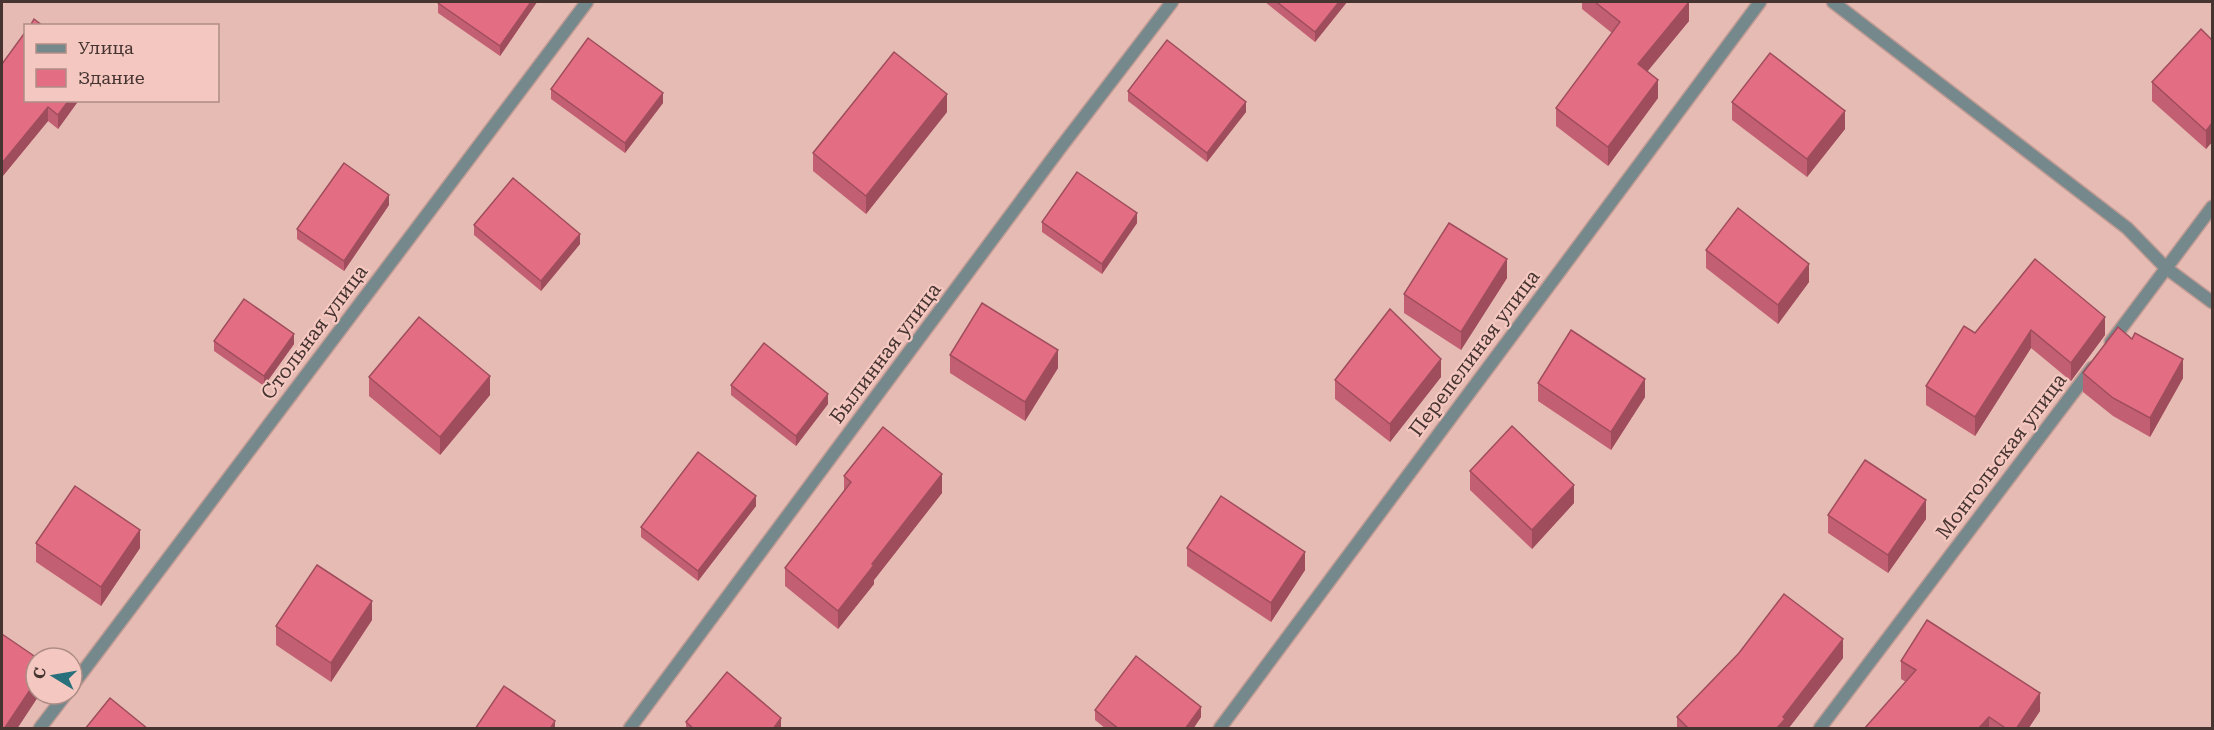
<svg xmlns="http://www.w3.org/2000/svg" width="2214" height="730" viewBox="0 0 2214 730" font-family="'Roboto Serif',serif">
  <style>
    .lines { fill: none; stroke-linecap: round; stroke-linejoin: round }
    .minor-casing { stroke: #c09b94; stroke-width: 15 }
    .minor { stroke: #75898d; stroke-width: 12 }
    .wall { fill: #c35f72 }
    .shaded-wall { fill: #9f4d5c }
    .building { fill: #e36e84; stroke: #9f4d5c; stroke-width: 1.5 }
    .labels { text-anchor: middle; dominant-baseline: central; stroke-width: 4.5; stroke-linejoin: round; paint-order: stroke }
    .street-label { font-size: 20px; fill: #463431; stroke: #f4c8c0 }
  </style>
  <rect width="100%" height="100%" fill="#e6bbb3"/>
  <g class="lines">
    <g class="minor-casing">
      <g id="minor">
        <path d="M 1833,2 L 2127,228 L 2166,268 L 2212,302"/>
        <path d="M 2111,342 L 2212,207"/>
        <path d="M 72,686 L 587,2"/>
        <path d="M 40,728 L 66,694"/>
        <path d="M 630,728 L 1061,147 L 1172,2"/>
        <path d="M 1220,728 L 1760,2"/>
        <path d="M 1820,728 L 2092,368"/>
      </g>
    </g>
    <use href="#minor" class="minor"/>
  </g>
  <g class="wall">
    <path d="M 537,2 L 500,56 L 438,13 L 438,3 Z"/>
    <path d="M 1265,2 L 1347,2 L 1315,42 Z"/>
    <path d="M 1582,2 L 1688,2 L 1689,21 L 1647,71 L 1658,98 L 1608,166 L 1556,126 L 1556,108 L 1612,33 L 1582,9 Z"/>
    <path d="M 2212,40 L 2212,142 L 2206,149 L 2152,101 L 2152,82 Z"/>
    <path d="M 2,64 L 26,100 L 79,100 L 58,129 L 48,121 L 2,177 Z"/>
    <path d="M 551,89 L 663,103 L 625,153 L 551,99 Z"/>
    <path d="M 1128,91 L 1246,112 L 1207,162 L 1128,101 Z"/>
    <path d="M 1732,102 L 1845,129 L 1807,177 L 1732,120 Z"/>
    <path d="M 947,112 L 866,214 L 813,171 L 813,153 Z"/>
    <path d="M 389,205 L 344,271 L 297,239 L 297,229 Z"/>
    <path d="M 1042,222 L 1137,223 L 1102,274 L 1042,232 Z"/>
    <path d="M 474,225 L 580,244 L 541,291 L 474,235 Z"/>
    <path d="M 1706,250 L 1809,282 L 1778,324 L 1706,268 Z"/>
    <path d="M 2035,259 L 2105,335 L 2071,381 L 2031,348 L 1975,436 L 1926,405 L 1926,386 L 1975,333 Z"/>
    <path d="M 1507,278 L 1461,350 L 1404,313 L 1404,294 Z"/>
    <path d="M 2132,339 L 2183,378 L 2150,437 L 2113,416 L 2083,392 L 2083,373 Z"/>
    <path d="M 214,341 L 294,344 L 264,386 L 214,351 Z"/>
    <path d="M 950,355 L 1058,368 L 1025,421 L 950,373 Z"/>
    <path d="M 369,377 L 490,395 L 440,455 L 369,396 Z"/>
    <path d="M 1441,377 L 1390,442 L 1335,399 L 1335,380 Z"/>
    <path d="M 1538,383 L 1645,397 L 1611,450 L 1538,401 Z"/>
    <path d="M 731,385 L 828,404 L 796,446 L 731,395 Z"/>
    <path d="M 1470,471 L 1574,503 L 1532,549 L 1470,490 Z"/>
    <path d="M 844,476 L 942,493 L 874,580 L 874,584 L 838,629 L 785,586 L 785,568 L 844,491 Z"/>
    <path d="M 756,506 L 698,581 L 641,537 L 641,527 Z"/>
    <path d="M 1828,515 L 1926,519 L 1888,573 L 1828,533 Z"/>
    <path d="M 36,543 L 140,548 L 101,606 L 36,562 Z"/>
    <path d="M 1187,548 L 1305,570 L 1271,622 L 1187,566 Z"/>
    <path d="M 372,620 L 331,682 L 276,645 L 276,626 Z"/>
    <path d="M 1843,658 L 1788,729 L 1677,729 L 1677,717 Z"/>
    <path d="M 1901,661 L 2040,711 L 2028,729 L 1864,729 L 1906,682 L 1901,679 Z"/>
    <path d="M 1095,710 L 1201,717 L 1193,729 L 1106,729 L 1095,720 Z"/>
    <path d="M 686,722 L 781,729 L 686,729 Z"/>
  </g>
  <g class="shaded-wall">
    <path d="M 531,2 L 537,2 L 500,56 L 500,46 Z"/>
    <path d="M 1339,2 L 1347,2 L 1315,42 L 1315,32 Z"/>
    <path d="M 1689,2 L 1689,21 L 1638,83 L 1638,64 Z"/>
    <path d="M 1658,80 L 1658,98 L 1608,166 L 1608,147 Z"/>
    <path d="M 663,93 L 663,103 L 625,153 L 625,143 Z"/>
    <path d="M 947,94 L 947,112 L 866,214 L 866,196 Z"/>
    <path d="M 69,100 L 79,100 L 58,129 L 58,115 Z"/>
    <path d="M 1246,102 L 1246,112 L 1207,162 L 1207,153 Z"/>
    <path d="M 48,107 L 48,121 L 2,177 L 2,163 Z"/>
    <path d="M 1845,111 L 1845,129 L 1807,177 L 1807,159 Z"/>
    <path d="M 2212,123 L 2212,142 L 2206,149 L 2206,131 Z"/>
    <path d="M 389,195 L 389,205 L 344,271 L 344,261 Z"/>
    <path d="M 1137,213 L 1137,223 L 1102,274 L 1102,264 Z"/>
    <path d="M 580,234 L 580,244 L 541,291 L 541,281 Z"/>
    <path d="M 1507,259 L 1507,278 L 1461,350 L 1461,332 Z"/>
    <path d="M 1809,264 L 1809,282 L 1778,324 L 1778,305 Z"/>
    <path d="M 2105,317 L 2105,335 L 2071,381 L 2071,363 Z"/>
    <path d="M 2031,330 L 2031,348 L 1975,436 L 1975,417 Z"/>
    <path d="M 294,334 L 294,344 L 264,386 L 264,376 Z"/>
    <path d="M 1058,350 L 1058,368 L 1025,421 L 1025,402 Z"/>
    <path d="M 1441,359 L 1441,377 L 1390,442 L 1390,424 Z"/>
    <path d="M 2183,359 L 2183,378 L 2150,437 L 2150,418 Z"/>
    <path d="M 490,376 L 490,395 L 440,455 L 440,437 Z"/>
    <path d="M 1645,379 L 1645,397 L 1611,450 L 1611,432 Z"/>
    <path d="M 828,394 L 828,404 L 796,446 L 796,436 Z"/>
    <path d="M 942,474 L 942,493 L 874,580 L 874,584 L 838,629 L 838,611 L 872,564 Z"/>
    <path d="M 1574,485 L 1574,503 L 1532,549 L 1532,530 Z"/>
    <path d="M 756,496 L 756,506 L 698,581 L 698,571 Z"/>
    <path d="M 1926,500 L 1926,519 L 1888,573 L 1888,555 Z"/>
    <path d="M 140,530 L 140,548 L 101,606 L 101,587 Z"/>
    <path d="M 1305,552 L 1305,570 L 1271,622 L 1271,603 Z"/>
    <path d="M 372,601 L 372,620 L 331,682 L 331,663 Z"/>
    <path d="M 1843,639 L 1843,658 L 1788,729 L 1776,729 L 1783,717 Z"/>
    <path d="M 36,681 L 36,694 L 40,694 L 17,729 L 4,729 Z"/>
    <path d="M 2040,693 L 2040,711 L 2028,729 L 2016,729 Z"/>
    <path d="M 1201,707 L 1201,717 L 1193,729 L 1185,729 Z"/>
    <path d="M 1989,717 L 1989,729 L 1978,729 Z"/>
    <path d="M 781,718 L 781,729 L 773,729 Z"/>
    <path d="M 555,721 L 555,729 L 550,729 Z"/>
  </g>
  <g class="building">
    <path d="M 439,2 L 531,2 L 500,46 L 438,3 Z"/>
    <path d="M 1277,2 L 1339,2 L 1315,32 Z"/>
    <path d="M 1595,2 L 1689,2 L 1638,64 L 1658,80 L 1608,147 L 1556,108 L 1620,22 Z"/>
    <path d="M 34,19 L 43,26 L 30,26 Z"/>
    <path d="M 2201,29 L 2212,40 L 2212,123 L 2206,131 L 2152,82 Z"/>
    <path d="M 26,31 L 26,100 L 69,100 L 58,115 L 48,107 L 2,163 L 2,64 Z"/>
    <path d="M 588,38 L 663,93 L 625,143 L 551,89 Z"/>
    <path d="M 1167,40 L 1246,102 L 1207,153 L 1128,91 Z"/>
    <path d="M 894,52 L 947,94 L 866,196 L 813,153 Z"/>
    <path d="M 1770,53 L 1845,111 L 1807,159 L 1732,102 Z"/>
    <path d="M 344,163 L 389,195 L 344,261 L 297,229 Z"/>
    <path d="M 1077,172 L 1137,213 L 1102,264 L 1042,222 Z"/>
    <path d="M 513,178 L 580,234 L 541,281 L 474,225 Z"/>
    <path d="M 1738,208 L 1809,264 L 1778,305 L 1706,250 Z"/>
    <path d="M 1449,223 L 1507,259 L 1461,332 L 1404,294 Z"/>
    <path d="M 2035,259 L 2105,317 L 2071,363 L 2031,330 L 1975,417 L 1926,386 L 1964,326 L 1975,333 Z"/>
    <path d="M 244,299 L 294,334 L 264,376 L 214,341 Z"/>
    <path d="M 982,303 L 1058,350 L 1025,402 L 950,355 Z"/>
    <path d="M 1390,309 L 1441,359 L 1390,424 L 1335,380 Z"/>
    <path d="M 419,317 L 490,376 L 440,437 L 369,377 Z"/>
    <path d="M 2118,327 L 2132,339 L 2135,333 L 2183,359 L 2150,418 L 2113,398 L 2083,373 Z"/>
    <path d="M 1571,330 L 1645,379 L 1611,432 L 1538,383 Z"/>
    <path d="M 764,343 L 828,394 L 796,436 L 731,385 Z"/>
    <path d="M 1512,426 L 1574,485 L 1532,530 L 1470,471 Z"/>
    <path d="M 883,427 L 942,474 L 872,564 L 874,565 L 838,611 L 785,568 L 851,482 L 844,476 Z"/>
    <path d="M 698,452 L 756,496 L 698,571 L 641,527 Z"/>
    <path d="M 1865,460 L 1926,500 L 1888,555 L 1828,515 Z"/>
    <path d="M 75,486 L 140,530 L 101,587 L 36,543 Z"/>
    <path d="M 1221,496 L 1305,552 L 1271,603 L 1187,548 Z"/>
    <path d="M 317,565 L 372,601 L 331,663 L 276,626 Z"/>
    <path d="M 1784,594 L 1843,639 L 1783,717 L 1785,719 L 1776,729 L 1689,729 L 1677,717 L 1739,653 Z"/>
    <path d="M 1927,620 L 2040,693 L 2016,729 L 2007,729 L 1989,717 L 1978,729 L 1864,729 L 1916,670 L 1901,661 Z"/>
    <path d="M 2,634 L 37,658 L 36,658 L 36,681 L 4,729 L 2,729 Z"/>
    <path d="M 1136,656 L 1201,707 L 1185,729 L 1119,729 L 1095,710 Z"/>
    <path d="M 727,672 L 781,718 L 773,729 L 694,729 L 686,722 Z"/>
    <path d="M 504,686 L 555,721 L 550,729 L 475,729 Z"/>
    <path d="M 110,698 L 148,729 L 85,729 Z"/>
  </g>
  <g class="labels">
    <g class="street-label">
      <text transform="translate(314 332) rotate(-53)">Стольная улица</text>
      <text transform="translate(885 353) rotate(-53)">Былинная улица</text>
      <text transform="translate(1474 353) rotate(-53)">Перепелиная улица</text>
      <text transform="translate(2001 456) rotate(-53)">Монгольская улица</text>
    </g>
  </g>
  <rect width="2214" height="730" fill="none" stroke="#463431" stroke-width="6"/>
  <rect x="24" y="24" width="195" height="78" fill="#f4c8c0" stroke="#ae8d87" stroke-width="1.5"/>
  <rect x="36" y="44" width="30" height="9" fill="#75898d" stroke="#ae8d87" stroke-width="1.5"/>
  <text x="78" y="54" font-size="18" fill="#463431">Улица</text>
  <rect x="36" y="69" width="30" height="18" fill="#e36e84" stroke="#ae8d87" stroke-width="1.5"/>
  <text x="78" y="84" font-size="18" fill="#463431">Здание</text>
  <g transform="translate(54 676) rotate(281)"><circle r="28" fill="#f4c8c0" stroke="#ae8d87" stroke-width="1.5"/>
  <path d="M0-4.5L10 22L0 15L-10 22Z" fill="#28707b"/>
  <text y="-9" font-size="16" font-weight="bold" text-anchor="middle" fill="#463431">С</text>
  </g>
</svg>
